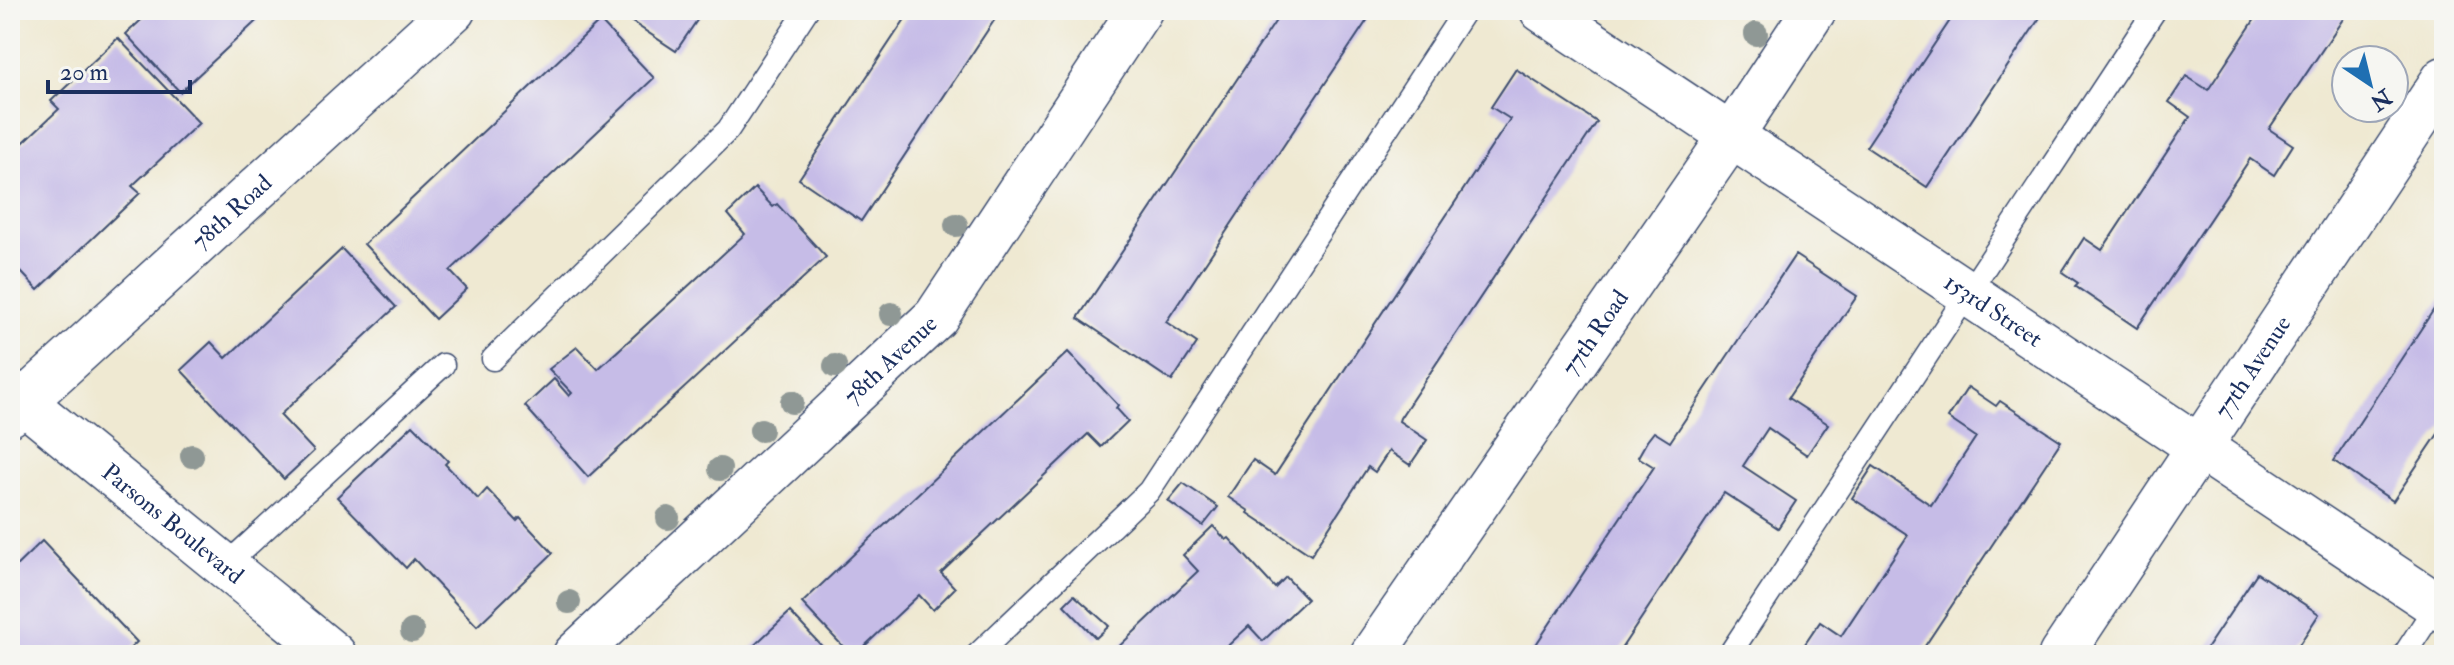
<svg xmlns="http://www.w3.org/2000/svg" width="2454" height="665" viewBox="0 0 2454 665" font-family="'IM FELL Double Pica',serif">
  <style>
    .building { fill: #c6bce7 }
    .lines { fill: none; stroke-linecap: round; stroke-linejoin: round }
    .lane-casing { stroke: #3b4b6f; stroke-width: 25 }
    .street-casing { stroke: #3b4b6f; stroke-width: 47 }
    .secondary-casing { stroke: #3b4b6f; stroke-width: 47 }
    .lane { stroke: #fff; stroke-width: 22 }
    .street { stroke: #fff; stroke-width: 44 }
    .secondary { stroke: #fff; stroke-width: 44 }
    .tree { fill: #8f9895 }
    .labels { text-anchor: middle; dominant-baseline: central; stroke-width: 6; stroke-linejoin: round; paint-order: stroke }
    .street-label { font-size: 24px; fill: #1b2f5e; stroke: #f6f6f2 }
  </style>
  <rect width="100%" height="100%" fill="#f6f6f2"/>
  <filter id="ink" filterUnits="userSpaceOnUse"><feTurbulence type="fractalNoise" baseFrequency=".0125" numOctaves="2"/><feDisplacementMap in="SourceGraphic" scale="16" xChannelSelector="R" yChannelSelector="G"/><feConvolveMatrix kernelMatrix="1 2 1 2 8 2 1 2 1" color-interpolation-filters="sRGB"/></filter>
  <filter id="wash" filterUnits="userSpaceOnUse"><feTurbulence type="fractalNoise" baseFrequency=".006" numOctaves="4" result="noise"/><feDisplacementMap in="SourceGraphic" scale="32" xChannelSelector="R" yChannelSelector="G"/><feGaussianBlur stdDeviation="1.8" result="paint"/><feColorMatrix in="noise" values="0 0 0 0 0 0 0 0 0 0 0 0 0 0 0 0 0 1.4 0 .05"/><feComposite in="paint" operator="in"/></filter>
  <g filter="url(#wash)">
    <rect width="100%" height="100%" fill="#efe9d2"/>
    <g id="blocks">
      <g class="building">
        <path d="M 152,10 L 268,10 L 180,92 L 126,34 Z"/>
        <path d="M 614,10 L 704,10 L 676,51 Z"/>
        <path d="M 911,10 L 1001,10 L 861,221 L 799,179 Z"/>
        <path d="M 1283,10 L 1374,10 L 1166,322 L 1197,343 L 1172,381 L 1078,318 Z"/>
        <path d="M 1957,10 L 2045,10 L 1927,187 L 1866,147 Z"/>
        <path d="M 2261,10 L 2349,10 L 2269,129 L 2293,145 L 2274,175 L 2250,159 L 2137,328 L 2075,286 L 2078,283 L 2062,272 L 2084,238 L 2102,250 L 2190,117 L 2169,102 L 2186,76 L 2208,90 Z"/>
        <path d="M 600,21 L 654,78 L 450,271 L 467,289 L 435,319 L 364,244 Z"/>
        <path d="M 118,38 L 199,123 L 132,186 L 140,193 L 38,290 L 10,260 L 10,155 L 59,109 L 51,101 Z"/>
        <path d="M 1516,69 L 1597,122 L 1400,418 L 1399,421 L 1427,440 L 1410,465 L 1389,451 L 1375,472 L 1368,467 L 1311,555 L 1248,513 L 1249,511 L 1228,497 L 1253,460 L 1275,475 L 1510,119 L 1491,107 Z"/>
        <path d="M 755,188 L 773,207 L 777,204 L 826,257 L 588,477 L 525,406 L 554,379 L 569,396 L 572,393 L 549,369 L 577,347 L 598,369 L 745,234 L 728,214 Z"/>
        <path d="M 342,249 L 396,307 L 280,415 L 314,451 L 284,479 L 181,370 L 211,342 L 226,358 Z"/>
        <path d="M 1795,255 L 1857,296 L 1788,398 L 1828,424 L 1807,455 L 1768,428 L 1743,466 L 1796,501 L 1778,528 L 1724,493 L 1617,655 L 1529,655 L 1654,467 L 1638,457 L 1647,441 L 1654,432 L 1670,442 Z"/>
        <path d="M 2444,294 L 2444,425 L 2393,501 L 2334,461 Z"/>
        <path d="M 1068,352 L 1118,405 L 1116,408 L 1128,421 L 1101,447 L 1088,434 L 943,571 L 941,573 L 955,588 L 933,610 L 919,595 L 855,655 L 851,655 L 802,603 Z"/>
        <path d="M 1968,387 L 1996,406 L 2000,401 L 2061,441 L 1919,655 L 1814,655 L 1803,647 L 1820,622 L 1841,636 L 1908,535 L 1852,498 L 1873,466 L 1931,505 L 1976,437 L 1948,418 Z"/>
        <path d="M 413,425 L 448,461 L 445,464 L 478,499 L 487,489 L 517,521 L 520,518 L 553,553 L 477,626 L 414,559 L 406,568 L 337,497 Z"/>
        <path d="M 1183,483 L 1218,507 L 1203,526 L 1168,501 Z"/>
        <path d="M 1213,526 L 1226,540 L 1229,538 L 1275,588 L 1286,577 L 1307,599 L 1263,641 L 1249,626 L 1218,655 L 1110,655 L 1198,571 L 1183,555 Z"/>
        <path d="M 42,541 L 137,642 L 123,655 L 10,655 L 10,572 Z"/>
        <path d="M 2257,573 L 2319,614 L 2295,651 L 2293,655 L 2202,655 Z"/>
        <path d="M 1074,595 L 1109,626 L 1096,638 L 1064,605 Z"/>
        <path d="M 790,612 L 830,655 L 744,655 L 761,639 Z"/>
      </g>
    </g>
  </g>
  <g filter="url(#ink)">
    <use href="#blocks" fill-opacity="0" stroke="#3b4b6f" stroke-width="2"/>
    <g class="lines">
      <g class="lane-casing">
        <g id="lane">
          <path d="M 493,359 L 728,130 L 807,10"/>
          <path d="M 225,566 L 443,365"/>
          <path d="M 977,655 L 1149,491 L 1465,10"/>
          <path d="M 1729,655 L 2155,10"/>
          <path d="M 2404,655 L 2441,598"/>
        </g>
      </g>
      <g class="street-casing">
        <g id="street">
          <path id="s1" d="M 1542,10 L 2444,610"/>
          <path id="s2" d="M 10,414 L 453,10"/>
          <path id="s3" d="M 575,655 L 936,317 L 1140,10"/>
          <path id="s4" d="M 1372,655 L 1731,136 L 1814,10"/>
          <path id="s5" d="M 2061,655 L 2444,79"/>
        </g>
      </g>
      <g class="secondary-casing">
        <g id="secondary">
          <path id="s6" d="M 10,391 L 334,655"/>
        </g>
      </g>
      <use href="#lane" class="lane"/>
      <use href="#street" class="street"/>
      <use href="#secondary" class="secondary"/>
    </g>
    <g class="tree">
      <circle cx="1756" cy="34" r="12"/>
      <circle cx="956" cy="225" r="12"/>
      <circle cx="891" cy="314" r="12"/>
      <circle cx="835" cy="366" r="12"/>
      <circle cx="792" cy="402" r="12"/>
      <circle cx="761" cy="430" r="12"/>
      <circle cx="192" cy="456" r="12"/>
      <circle cx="720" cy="469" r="12"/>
      <circle cx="668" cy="518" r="12"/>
      <circle cx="569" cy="602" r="12"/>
      <circle cx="412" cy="631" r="12"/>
    </g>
  </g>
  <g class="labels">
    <g class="street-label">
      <text stroke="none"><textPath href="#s2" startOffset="300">78th Road</textPath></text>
      <text stroke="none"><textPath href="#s1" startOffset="542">153rd Street</textPath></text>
      <text stroke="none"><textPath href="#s4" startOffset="392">77th Road</textPath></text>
      <text stroke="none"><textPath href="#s3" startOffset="432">78th Avenue</textPath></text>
      <text stroke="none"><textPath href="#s5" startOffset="346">77th Avenue</textPath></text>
      <text stroke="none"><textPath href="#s6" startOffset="210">Parsons Boulevard</textPath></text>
    </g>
  </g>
  <rect width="2454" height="665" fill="none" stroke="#f6f6f2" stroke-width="40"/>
  <g transform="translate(2370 84) rotate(145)"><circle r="38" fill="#f6f6f2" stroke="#9ea6b7" stroke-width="2"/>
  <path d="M0-6L14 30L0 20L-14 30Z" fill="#1f6fb2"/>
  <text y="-12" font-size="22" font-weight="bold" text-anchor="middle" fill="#1b2f5e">N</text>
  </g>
  <path d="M48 80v12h142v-12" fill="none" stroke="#1b2f5e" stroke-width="4"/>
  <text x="60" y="80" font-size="24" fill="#1b2f5e" stroke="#f6f6f2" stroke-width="6" paint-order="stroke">20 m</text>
</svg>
